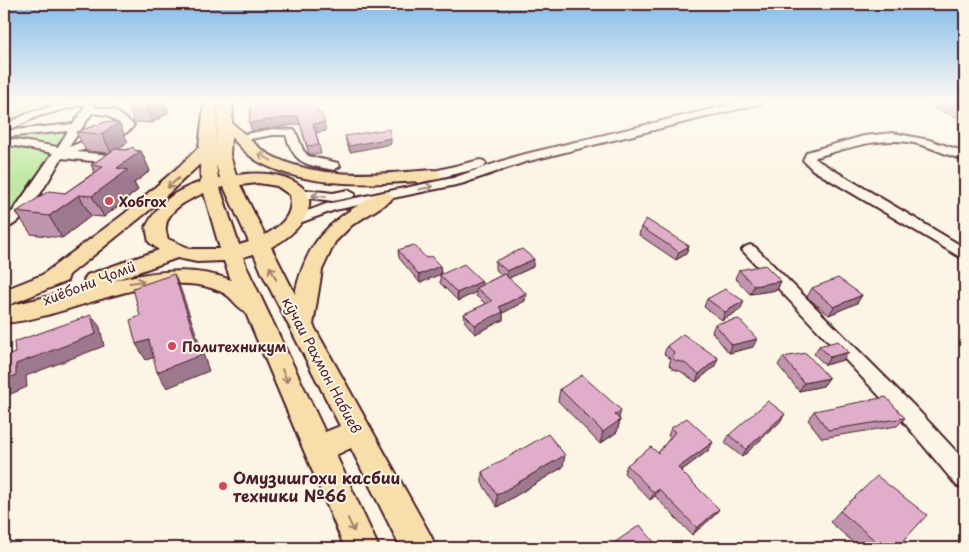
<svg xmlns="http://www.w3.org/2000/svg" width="969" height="552" viewBox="0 0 969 552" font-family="'Playpen Sans',sans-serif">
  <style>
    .green { fill: #c1e9a5; stroke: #868468 }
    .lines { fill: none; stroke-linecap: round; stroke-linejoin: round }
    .minor-casing { stroke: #4a1f2b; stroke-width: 4 }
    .major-casing { stroke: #4a1f2b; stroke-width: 4 }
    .minor { fill: #fcf5e5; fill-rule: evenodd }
    .major { fill: #f8deab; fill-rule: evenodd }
    .wall { fill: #c195ae; stroke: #4a1f2b }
    .shaded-wall { fill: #9d798d; stroke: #4a1f2b }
    .building { fill: #e0adca; stroke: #4a1f2b }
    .oneway { stroke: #a17e6b }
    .oneway2 { stroke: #a38a88 }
    .poi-dot { fill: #d1495b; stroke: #fcf5e5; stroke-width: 2 }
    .labels { text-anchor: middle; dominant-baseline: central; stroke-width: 4; stroke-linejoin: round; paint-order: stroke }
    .poi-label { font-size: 14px; font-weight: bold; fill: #4a1f2b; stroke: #fcf5e5; text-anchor: start }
    .street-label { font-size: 14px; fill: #4a1f2b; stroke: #fcf5e5 }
    .near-poi-label { font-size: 16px; font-weight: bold; fill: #4a1f2b; stroke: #fcf5e5; text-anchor: start }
  </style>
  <rect width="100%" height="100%" fill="#fcf5e5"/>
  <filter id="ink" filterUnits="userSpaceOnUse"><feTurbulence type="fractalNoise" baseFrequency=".02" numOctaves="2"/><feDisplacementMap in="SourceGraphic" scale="10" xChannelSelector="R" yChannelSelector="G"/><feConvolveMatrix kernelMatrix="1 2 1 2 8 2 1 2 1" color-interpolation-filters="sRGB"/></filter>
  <g filter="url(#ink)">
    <g class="green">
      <path d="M 4,101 L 77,101 L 8,119 L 4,113 Z"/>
      <path d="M 72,129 L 59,148 L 4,140 L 4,135 Z"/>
      <path d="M 4,144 L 58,150 L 4,219 Z"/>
    </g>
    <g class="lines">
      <g class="minor-casing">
        <g id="minor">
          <path d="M 72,101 L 94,101 L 94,107 L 114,110 L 134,125 C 127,138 91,147 77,152 L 122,156 L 128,160 L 122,164 L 62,158 C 50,177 26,224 4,229 L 4,218 L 13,211 L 53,153 L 4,144 L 4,138 L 58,147 L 68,131 L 4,137 L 4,131 L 73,124 L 84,109 L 84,104 L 39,116 L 15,127 L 11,128 L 5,125 L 31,112 ZM 92,113 L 107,115 L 122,126 L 69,147 Z"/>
          <path d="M 745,101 L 763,101 L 762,103 L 525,162 L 461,184 L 335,210 L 294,225 L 289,224 L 287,221 L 289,218 L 326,204 L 453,178 L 517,156 Z"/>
          <path d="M 273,129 L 295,130 L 303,150 L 308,156 L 338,163 L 340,166 L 334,170 C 306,164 295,166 286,135 L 273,135 L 240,141 L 234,138 L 240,135 Z"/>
          <path d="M 893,133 L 929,140 L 965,152 L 965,160 C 948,156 932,147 914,143 C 879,136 849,148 816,157 L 815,159 L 965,248 L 965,259 L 960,257 L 813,170 L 803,160 L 807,152 L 864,136 Z"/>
          <path d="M 480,160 L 484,161 L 486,164 L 484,167 L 418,183 L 412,179 L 413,176 Z"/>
          <path d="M 298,189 L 333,193 L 348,190 L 355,194 L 353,197 L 333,201 L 293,196 L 291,193 Z"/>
          <path d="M 750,245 L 755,247 L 917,409 L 965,461 L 965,489 L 957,486 L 903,421 L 745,253 L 742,250 L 745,247 Z"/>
        </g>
      </g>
      <g class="major-casing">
        <path id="major" d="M 211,101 L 218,105 L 215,148 L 219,101 L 233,101 L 232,123 C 245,133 255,147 270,155 C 318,181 381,174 433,170 L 439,171 L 441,175 L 439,179 L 433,180 C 377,184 311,190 259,162 C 248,156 240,146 231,137 L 230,155 L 236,175 C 252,173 270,172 286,178 C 333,195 299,234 271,247 L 295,294 C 305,249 322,226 362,203 C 371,197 379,190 390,193 L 393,197 L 390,201 L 352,225 L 335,242 L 322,270 L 313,325 L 431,536 L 436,548 L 401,548 L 351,448 L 336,455 L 379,548 L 345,548 L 245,311 C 238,308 234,301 228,296 C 223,292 217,290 211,288 C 152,269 64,319 4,323 L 4,307 L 92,286 L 87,285 L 84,280 L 87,275 L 159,250 L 149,242 L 146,227 C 160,201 174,191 201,182 L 200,164 L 156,205 L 69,275 L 67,281 L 4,307 L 4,290 L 42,275 L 124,214 L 183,163 L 199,147 L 204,105 L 206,102 ZM 216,164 L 220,178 L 218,178 ZM 258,183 L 277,186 L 290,195 C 294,215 281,226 265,235 L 240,185 ZM 224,187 L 249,242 L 239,245 L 220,188 ZM 204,193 L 220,249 L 191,249 L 168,239 C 167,236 165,230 166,227 C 167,209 190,199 204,193 ZM 254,254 L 262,273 L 340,426 L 325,432 L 246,266 L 243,257 ZM 177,258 L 197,262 L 224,261 L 231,280 C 192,266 153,271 113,281 Z"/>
      </g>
      <use href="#minor" class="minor"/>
      <use href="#major" class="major"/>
    </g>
    <g class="wall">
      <path d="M 96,101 L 121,101 L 116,104 L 97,102 Z"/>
      <path d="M 130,101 L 164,101 L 169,112 L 152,123 L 134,122 L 126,103 Z"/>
      <path d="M 924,101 L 965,101 L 965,120 L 935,109 L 937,106 Z"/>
      <path d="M 318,113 L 326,131 L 316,132 L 321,154 L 309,154 L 300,124 L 252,131 L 249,123 Z"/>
      <path d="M 106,122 L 128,142 L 118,149 L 141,151 L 150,171 L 134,183 L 138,190 L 104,217 L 91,216 L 62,238 L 31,234 L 16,212 L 65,193 L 95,172 L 91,165 L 109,153 L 86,151 L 76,132 Z"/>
      <path d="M 345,136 L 391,144 L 350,152 L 346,142 Z"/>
      <path d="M 641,227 L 689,246 L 686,254 L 676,260 L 639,235 Z"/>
      <path d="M 398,250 L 426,258 L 440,266 L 441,274 L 482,285 L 502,275 L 495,269 L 495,261 L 533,267 L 509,278 L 525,301 L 503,313 L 503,320 L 475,334 L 465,322 L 464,314 L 486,304 L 476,296 L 476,292 L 458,301 L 440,283 L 440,274 L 420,283 L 399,258 Z"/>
      <path d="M 739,270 L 781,281 L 777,290 L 750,294 L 735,278 Z"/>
      <path d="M 812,288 L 862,295 L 857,303 L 829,315 L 807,297 Z"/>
      <path d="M 707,299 L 744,301 L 740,310 L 722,320 L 704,307 Z"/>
      <path d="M 715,324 L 753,347 L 729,353 L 712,332 Z"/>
      <path d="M 667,346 L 715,366 L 696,382 L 680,371 L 673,369 L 669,365 L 671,359 L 664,354 Z"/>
      <path d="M 819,346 L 849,352 L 843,360 L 825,365 L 814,354 Z"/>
      <path d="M 783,357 L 829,378 L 823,386 L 799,391 L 778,365 Z"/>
      <path d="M 560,389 L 619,418 L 620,420 L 617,432 L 600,444 L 558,401 Z"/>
      <path d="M 814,411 L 905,418 L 897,426 L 822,438 L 808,420 Z"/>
      <path d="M 780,422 L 742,457 L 725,443 L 729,435 Z"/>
      <path d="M 671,428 L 709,450 L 681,471 L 719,509 L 714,516 L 692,535 L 655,496 L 650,500 L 624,473 L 627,465 L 658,453 L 670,438 L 668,436 Z"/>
      <path d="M 563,467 L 497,507 L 482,483 L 482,472 Z"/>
      <path d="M 840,511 L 897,548 L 860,548 L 830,522 Z"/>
    </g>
    <g class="shaded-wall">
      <path d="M 115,101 L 121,101 L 116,104 Z"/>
      <path d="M 151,101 L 164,101 L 169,112 L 152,123 L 145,105 Z"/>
      <path d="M 298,116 L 300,124 L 252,131 L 249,123 Z"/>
      <path d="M 324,122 L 326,131 L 315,133 L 313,124 Z"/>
      <path d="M 119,123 L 128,142 L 111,153 L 102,134 Z"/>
      <path d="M 391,138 L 391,144 L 350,152 L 349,146 Z"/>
      <path d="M 141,151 L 150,171 L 134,183 L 138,190 L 104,217 L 92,196 L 117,168 Z"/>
      <path d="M 79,195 L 91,216 L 62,238 L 49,216 Z"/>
      <path d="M 689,246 L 686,254 L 676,260 L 679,252 Z"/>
      <path d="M 534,259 L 533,267 L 507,279 L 507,271 Z"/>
      <path d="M 440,266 L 441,274 L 420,283 L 419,275 Z"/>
      <path d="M 174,274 L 181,290 L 209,371 L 167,388 L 157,372 Z"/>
      <path d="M 482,281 L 482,289 L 476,288 L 476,292 L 458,301 L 457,293 Z"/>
      <path d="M 781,281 L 777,290 L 750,294 L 754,286 Z"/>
      <path d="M 526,293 L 525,301 L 503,313 L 503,320 L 475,334 L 475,325 L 499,307 Z"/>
      <path d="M 862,295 L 857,303 L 829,315 L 834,307 Z"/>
      <path d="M 744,301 L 740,310 L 722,320 L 725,312 Z"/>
      <path d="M 91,315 L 100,327 L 104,346 L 26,376 L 27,387 L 4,397 L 4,380 L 16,364 Z"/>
      <path d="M 757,339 L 753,347 L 729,353 L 732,345 Z"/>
      <path d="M 149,340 L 158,356 L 146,360 L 136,344 Z"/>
      <path d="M 849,352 L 843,360 L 825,365 L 830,357 Z"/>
      <path d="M 718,358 L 715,366 L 696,382 L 699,374 Z"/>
      <path d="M 829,378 L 823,386 L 799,391 L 804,383 Z"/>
      <path d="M 621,410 L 618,422 L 620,420 L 617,432 L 600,444 L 603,432 L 615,415 Z"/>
      <path d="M 785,414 L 780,422 L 742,457 L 746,449 Z"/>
      <path d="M 713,442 L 709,450 L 674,476 L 678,468 Z"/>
      <path d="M 565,455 L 563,467 L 497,507 L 497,495 Z"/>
      <path d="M 659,489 L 655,496 L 650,500 L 654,493 Z"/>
      <path d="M 719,509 L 714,516 L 692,535 L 697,528 Z"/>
    </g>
    <g class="building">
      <path d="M 130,101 L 151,101 L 145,105 L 126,103 Z"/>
      <path d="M 251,101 L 315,101 L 318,113 L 321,112 L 324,122 L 313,124 L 319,145 L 307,146 L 298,116 L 249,123 Z"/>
      <path d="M 956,101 L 965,101 L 965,104 Z"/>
      <path d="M 106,122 L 119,123 L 102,134 L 76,132 Z"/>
      <path d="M 389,129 L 391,138 L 349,146 L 345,136 Z"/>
      <path d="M 133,147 L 136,151 L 141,151 L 117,168 L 128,170 L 92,196 L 79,195 L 49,216 L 16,212 L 49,191 L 65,193 L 103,167 L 91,165 L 115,149 L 126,150 Z"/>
      <path d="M 646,219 L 689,246 L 679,252 L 641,227 Z"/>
      <path d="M 414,245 L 426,258 L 431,256 L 440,266 L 419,275 L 398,250 Z"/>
      <path d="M 522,249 L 534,259 L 507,271 L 495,261 Z"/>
      <path d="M 464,264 L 482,281 L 457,293 L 440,275 Z"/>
      <path d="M 765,265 L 781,281 L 754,286 L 739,270 Z"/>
      <path d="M 174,274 L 201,355 L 157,372 L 149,340 L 136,344 L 130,320 L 140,316 L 133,288 Z"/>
      <path d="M 504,274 L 526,293 L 499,307 L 503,312 L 475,325 L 464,314 L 492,301 L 476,288 Z"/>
      <path d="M 838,278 L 862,295 L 834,307 L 812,288 Z"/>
      <path d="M 725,289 L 744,301 L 725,312 L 707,299 Z"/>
      <path d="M 91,315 L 96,334 L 16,364 L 16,375 L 4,380 L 4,357 L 15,353 L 14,342 Z"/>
      <path d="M 739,319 L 757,339 L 732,345 L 715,324 Z"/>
      <path d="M 683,334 L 718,358 L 699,374 L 683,362 L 676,361 L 672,357 L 674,352 L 667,346 Z"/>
      <path d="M 838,341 L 849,352 L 830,357 L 819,346 Z"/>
      <path d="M 806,353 L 829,378 L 804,383 L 783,357 Z"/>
      <path d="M 582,375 L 621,410 L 615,415 L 620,420 L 603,432 L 560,389 Z"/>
      <path d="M 886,397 L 905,418 L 828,430 L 814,411 Z"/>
      <path d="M 768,401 L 785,414 L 746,449 L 729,435 Z"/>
      <path d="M 687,418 L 713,442 L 678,468 L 719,509 L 697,528 L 659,489 L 654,493 L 627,465 L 651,447 L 658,453 L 675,432 L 671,428 Z"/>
      <path d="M 548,434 L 565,455 L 497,495 L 482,472 Z"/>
      <path d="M 877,476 L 927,515 L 897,548 L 884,548 L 840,511 Z"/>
      <path d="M 640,525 L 659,548 L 614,548 L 611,545 Z"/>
    </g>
    <defs><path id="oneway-shaft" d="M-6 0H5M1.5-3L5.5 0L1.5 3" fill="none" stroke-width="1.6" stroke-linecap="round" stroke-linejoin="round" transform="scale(1.25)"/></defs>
    <g class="oneway">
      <use href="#oneway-shaft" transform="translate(265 157) rotate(-151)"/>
      <use href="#oneway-shaft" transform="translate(173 183) rotate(139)"/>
      <use href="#oneway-shaft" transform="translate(273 273) rotate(-117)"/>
      <use href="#oneway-shaft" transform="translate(137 282) rotate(-8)"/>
      <use href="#oneway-shaft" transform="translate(285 376) rotate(66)"/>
      <use href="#oneway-shaft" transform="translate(351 525) rotate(66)"/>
    </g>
    <g class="oneway2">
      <use href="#oneway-shaft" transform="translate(426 188) rotate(-12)"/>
      <use href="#oneway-shaft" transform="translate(319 196) rotate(-175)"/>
    </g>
  </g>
  <linearGradient id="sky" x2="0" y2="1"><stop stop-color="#84bcea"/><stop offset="0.57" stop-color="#fefaf3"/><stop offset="1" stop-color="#fefaf3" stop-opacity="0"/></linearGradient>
  <rect width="969" height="178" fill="url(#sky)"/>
  <g class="poi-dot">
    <circle cx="109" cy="201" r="5"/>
    <circle cx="172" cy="346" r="5"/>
    <circle cx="223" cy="486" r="5"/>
  </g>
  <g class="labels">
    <g class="poi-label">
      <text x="119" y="201">Хобгох</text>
      <text x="182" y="346">Политехникум</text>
    </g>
    <g class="street-label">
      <text transform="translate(89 283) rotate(-21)">хиёбони Ҷомӣ</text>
      <text transform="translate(322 365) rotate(62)">кӯчаи Раҳмон Набиев</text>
    </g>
    <g class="near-poi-label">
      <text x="233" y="477">Омузишгохи касбии<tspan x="233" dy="18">техники №66</tspan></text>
    </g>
  </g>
  <rect width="969" height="552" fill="none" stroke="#fcf5e5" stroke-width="20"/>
  <rect x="10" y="10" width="949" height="532" fill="none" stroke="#4a1f2b" stroke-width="2" filter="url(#ink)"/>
</svg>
